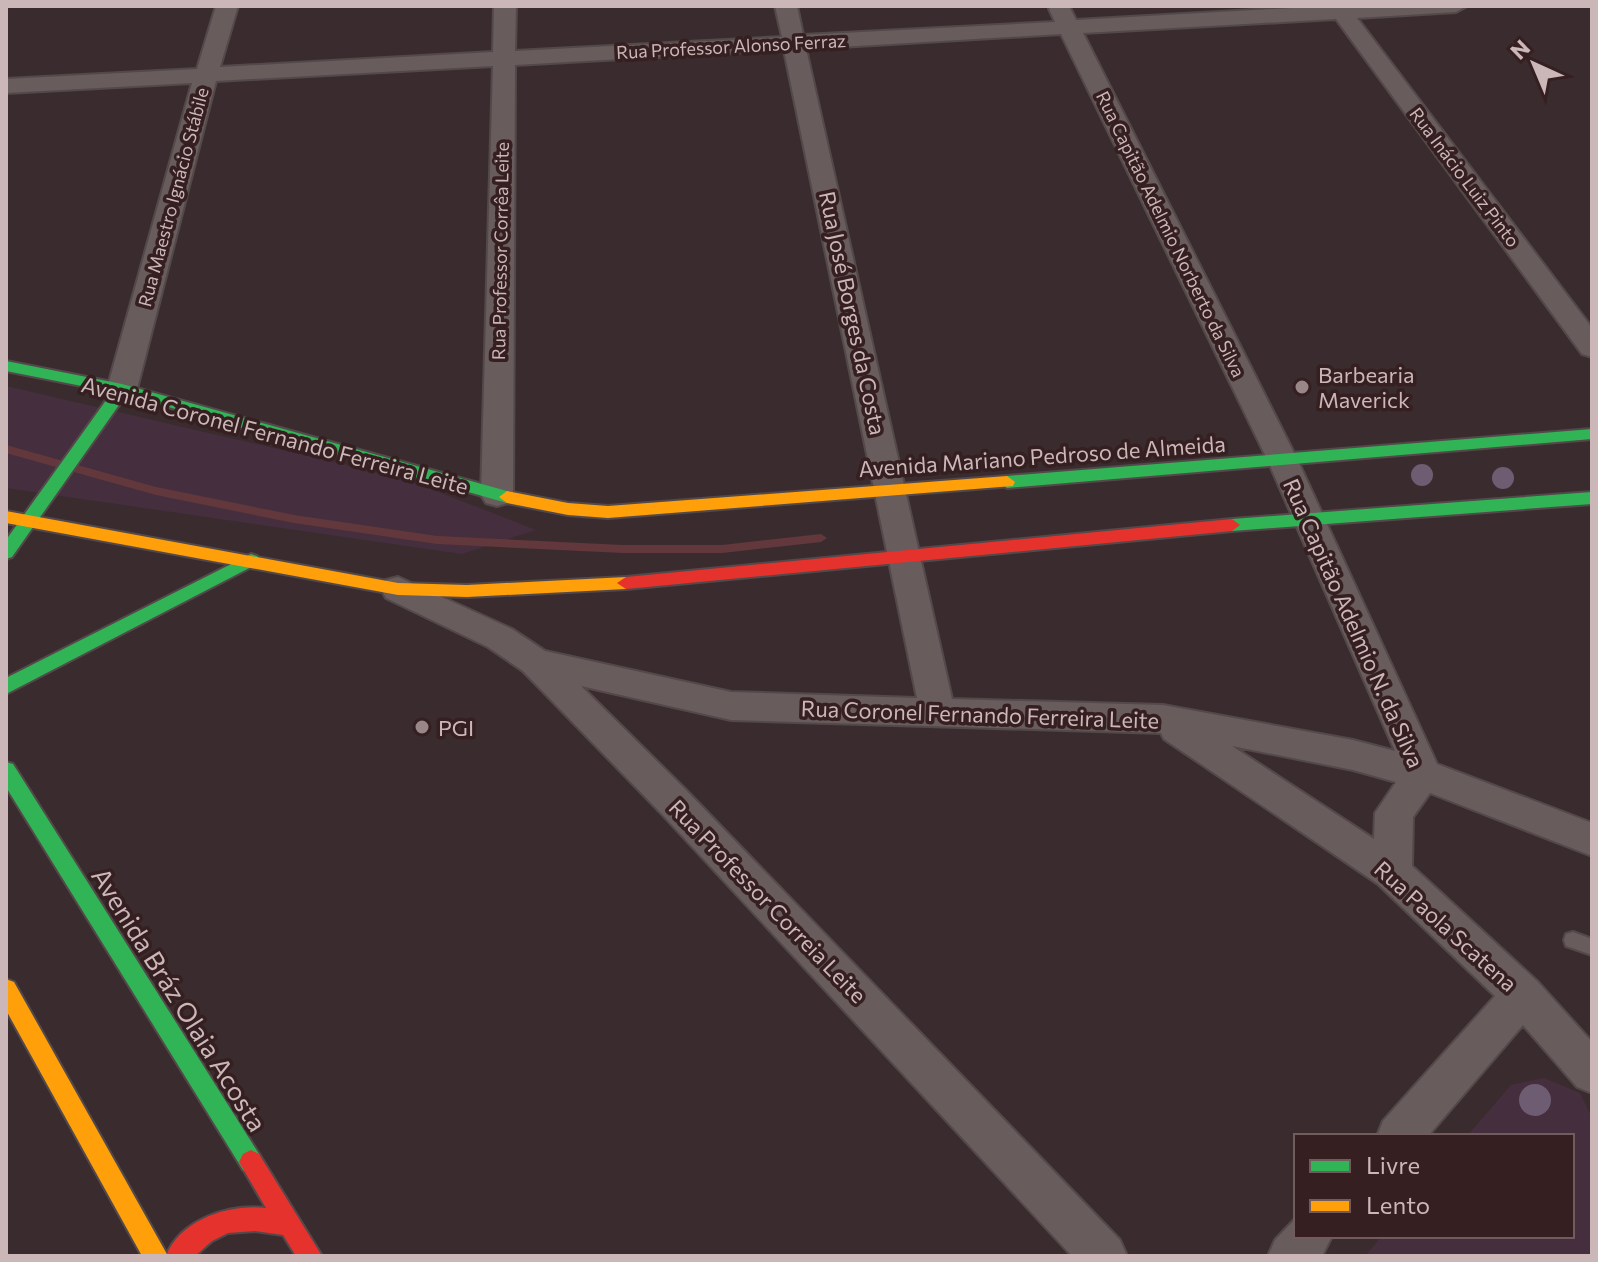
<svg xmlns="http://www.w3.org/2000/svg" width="1598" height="1262" viewBox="0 0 1598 1262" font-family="Commissioner,sans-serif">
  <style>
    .green { fill: #452e3d }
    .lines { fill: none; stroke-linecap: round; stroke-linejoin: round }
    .stream { fill: #63383d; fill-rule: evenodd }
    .lane-casing { stroke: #53484a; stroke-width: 4 }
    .street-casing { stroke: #53484a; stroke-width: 4 }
    .fast-casing { stroke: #53484a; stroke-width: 4 }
    .slow-casing { stroke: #53484a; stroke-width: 4 }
    .jam-casing { stroke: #53484a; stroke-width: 4 }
    .lane { fill: #685c5d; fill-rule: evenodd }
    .street { fill: #685c5d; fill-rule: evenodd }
    .fast { fill: #30b455; fill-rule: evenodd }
    .slow { fill: #ff9f0a; fill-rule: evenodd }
    .jam { fill: #e5322d; fill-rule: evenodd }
    .tree { fill: #6e5c72 }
    .poi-dot { fill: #988688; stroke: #351f21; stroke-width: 3 }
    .labels { text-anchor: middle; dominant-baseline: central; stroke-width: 7; stroke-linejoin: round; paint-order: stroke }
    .far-street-label { font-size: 18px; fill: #cbb6b8; stroke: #351f21 }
    .street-label { font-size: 22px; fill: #cbb6b8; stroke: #351f21 }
    .poi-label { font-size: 22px; fill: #cbb6b8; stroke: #351f21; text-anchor: start }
    .near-street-label { font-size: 26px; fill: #cbb6b8; stroke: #351f21 }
  </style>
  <rect width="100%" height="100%" fill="#3a2c2e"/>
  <g class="green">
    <path d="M 6,386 L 403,478 L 536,530 L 462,554 L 6,488 Z"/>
    <path d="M 1544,1078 L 1580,1093 L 1592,1118 L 1592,1256 L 1365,1256 L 1382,1236 L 1572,1236 L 1572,1136 L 1467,1136 L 1511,1085 Z"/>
  </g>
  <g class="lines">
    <path class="stream" d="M 6,445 L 156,487 L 294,515 L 437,536 L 623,545 L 722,545 L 821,534 L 827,538 L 821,542 L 722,553 L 623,553 L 437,544 L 294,523 L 156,495 L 6,453 Z"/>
    <g class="lane-casing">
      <path id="lane" d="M 1573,932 L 1592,939 L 1592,955 L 1566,946 L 1564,940 L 1566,934 Z"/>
    </g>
    <g class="street-casing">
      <g id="street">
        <path d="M 216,6 L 238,6 L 220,67 L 493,52 L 494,6 L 516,6 L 515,51 L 782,37 L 775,6 L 797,6 L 803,35 L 1055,22 L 1049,9 L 1051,6 L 1069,6 L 1076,20 L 1326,6 L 1467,6 L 1456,12 L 1357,18 L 1592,328 L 1592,357 L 1582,354 L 1336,19 L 1083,33 L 1298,461 L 1437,764 L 1592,823 L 1592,856 L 1430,793 L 1413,817 L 1412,866 L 1538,982 L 1592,1042 L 1592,1093 L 1577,1087 L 1523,1025 L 1428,1136 L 1377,1136 L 1383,1121 L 1495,996 L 1378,884 L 1164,739 L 1161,733 L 731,720 L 581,686 L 685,789 L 1120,1240 L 1127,1256 L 1072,1256 L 659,811 L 523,671 L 488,647 L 386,598 L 381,589 L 386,580 L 398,577 L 512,629 L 545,651 L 731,692 L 917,698 L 784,50 L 515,65 L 513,495 L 508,503 L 497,506 L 486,503 L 481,495 L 493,66 L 216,81 L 137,389 L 132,396 L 122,398 L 112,396 L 107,389 L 192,83 L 6,93 L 6,79 L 197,69 ZM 1061,34 L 1268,461 L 1395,751 L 1353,740 L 1163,705 L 952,699 L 806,49 ZM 1232,746 L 1353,770 L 1396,782 L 1375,813 L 1374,839 Z"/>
        <path d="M 1296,1218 L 1296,1236 L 1332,1236 L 1322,1256 L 1268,1256 L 1275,1240 Z"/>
      </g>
    </g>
    <g class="fast-casing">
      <g id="fast">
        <path d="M 6,361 L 122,384 L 507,491 L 515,497 L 507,503 L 126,395 L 12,557 L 6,559 L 6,540 L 112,392 L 6,371 Z"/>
        <path d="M 1592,429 L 1592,439 L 1007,488 L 999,482 L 1007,476 Z"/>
        <path d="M 1592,492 L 1592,504 L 1232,531 L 1224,525 L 1232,519 Z"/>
        <path d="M 251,554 L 257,556 L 260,560 L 257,564 L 6,694 L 6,678 Z"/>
        <path d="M 6,762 L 13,764 L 259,1154 L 263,1162 L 259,1170 L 251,1174 L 243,1170 L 6,787 Z"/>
      </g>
    </g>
    <g class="slow-casing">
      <g id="slow">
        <path d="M 1007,476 L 1015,482 L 1013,486 L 608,518 L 568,515 L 507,503 L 499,497 L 507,491 L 568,503 L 608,506 Z"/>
        <path d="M 6,511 L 398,583 L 467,585 L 626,577 L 635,583 L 626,589 L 467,597 L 398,595 L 6,523 Z"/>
        <path d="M 6,979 L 14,982 L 168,1256 L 142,1256 L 6,1010 Z"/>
      </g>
    </g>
    <g class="jam-casing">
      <g id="jam">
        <path d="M 1232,519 L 1240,525 L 1232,531 L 626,589 L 617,583 L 626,577 Z"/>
        <path d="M 251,1150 L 259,1154 L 322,1256 L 296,1256 L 283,1235 L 255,1231 L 228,1233 L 212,1241 L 195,1256 L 166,1256 C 181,1219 229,1204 266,1208 L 239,1162 L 243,1154 Z"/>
      </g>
    </g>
    <use href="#lane" class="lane"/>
    <use href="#street" class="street"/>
    <use href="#fast" class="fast"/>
    <use href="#slow" class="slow"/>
    <use href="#jam" class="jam"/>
  </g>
  <g class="tree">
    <circle cx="1422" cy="475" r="11"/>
    <circle cx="1503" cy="478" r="11"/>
    <circle cx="1535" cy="1100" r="16"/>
  </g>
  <g class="poi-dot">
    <circle cx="1302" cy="387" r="8"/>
    <circle cx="422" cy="727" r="8"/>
  </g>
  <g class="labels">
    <g class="far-street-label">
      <text transform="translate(731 46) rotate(-3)">Rua Professor Alonso Ferraz</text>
      <text transform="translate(1465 177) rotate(53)">Rua Inácio Luiz Pinto</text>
      <text transform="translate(173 197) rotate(-75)">Rua Maestro Ignácio Stábile</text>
      <text transform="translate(1171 234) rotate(64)">Rua Capitão Adelmio Norberto da Silva</text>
      <text transform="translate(500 251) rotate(-89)">Rua Professor Corrêa Leite</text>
    </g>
    <g class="street-label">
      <text transform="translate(853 313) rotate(78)">Rua José Borges da Costa</text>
      <text transform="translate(275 435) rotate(15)">Avenida Coronel Fernando Ferreira Leite</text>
      <text transform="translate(1042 456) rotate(-4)">Avenida Mariano Pedroso de Almeida</text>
      <text transform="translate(1354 623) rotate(66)">Rua Capitão Adelmio N. da Silva</text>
      <text transform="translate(980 714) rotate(2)">Rua Coronel Fernando Ferreira Leite</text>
      <text transform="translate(768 901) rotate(46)">Rua Professor Correia Leite</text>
      <text transform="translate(1446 926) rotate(42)">Rua Paola Scatena</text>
    </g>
    <g class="poi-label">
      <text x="1318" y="374">Barbearia<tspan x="1318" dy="25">Maverick</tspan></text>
      <text x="438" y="727">PGI</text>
    </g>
    <g class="near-street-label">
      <text transform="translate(180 999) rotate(58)">Avenida Bráz Olaia Acosta</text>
    </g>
  </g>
  <rect width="1598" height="1262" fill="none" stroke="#cbb6b8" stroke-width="16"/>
  <rect x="1294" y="1134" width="280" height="104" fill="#351f21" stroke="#715b5d" stroke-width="2"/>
  <rect x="1310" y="1160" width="40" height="12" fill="#30b455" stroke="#715b5d" stroke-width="2"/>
  <text x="1366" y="1174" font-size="24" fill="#cbb6b8">Livre</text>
  <rect x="1310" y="1200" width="40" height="12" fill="#ff9f0a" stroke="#715b5d" stroke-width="2"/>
  <text x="1366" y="1214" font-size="24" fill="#cbb6b8">Lento</text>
  <g transform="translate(1534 64) rotate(316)" stroke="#351f21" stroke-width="6" paint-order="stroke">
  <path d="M0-6L14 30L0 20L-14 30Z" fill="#cbb6b8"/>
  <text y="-12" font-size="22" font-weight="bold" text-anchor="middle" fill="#cbb6b8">N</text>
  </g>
</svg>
